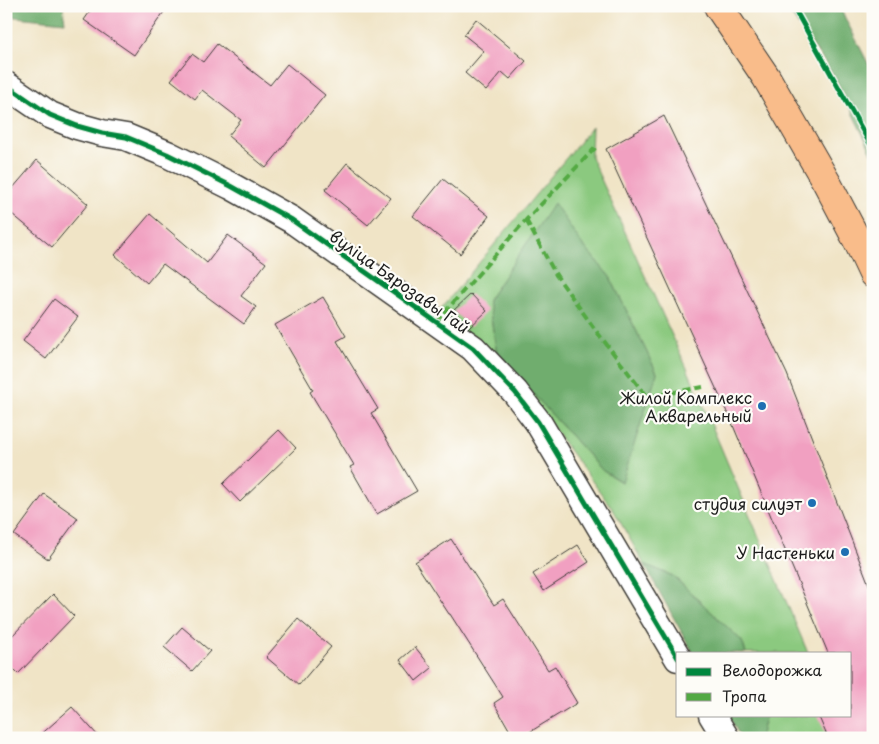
<svg xmlns="http://www.w3.org/2000/svg" width="879" height="744" viewBox="0 0 879 744" font-family="'Playpen Sans',sans-serif">
  <style>
    .green { fill: #8bc97f; stroke: #54724e; fill-rule: evenodd }
    .forest { fill: #70ad6e; stroke: #466445 }
    .building { fill: #f1a0c1 }
    .lines { fill: none; stroke-linecap: round; stroke-linejoin: round }
    .minor-casing { stroke: #3c3a36; stroke-width: 29 }
    .major-casing { stroke: #3c3a36; stroke-width: 30 }
    .minor { stroke: #fff; stroke-width: 26 }
    .major { stroke: #f9bc8a; stroke-width: 28 }
    .quiet { stroke: #52a943; stroke-width: 4; stroke-dasharray: 8 4; stroke-linecap: butt }
    .cycleway-casing { stroke: #fdfcf7; stroke-width: 8 }
    .cycleway { stroke: #00873e; stroke-width: 5 }
    .poi-dot { fill: #1f6fb2; stroke: #fdfcf7; stroke-width: 2 }
    .labels { text-anchor: middle; dominant-baseline: central; stroke-width: 4.5; stroke-linejoin: round; paint-order: stroke }
    .street-label { font-size: 16px; fill: #1c1c1c; stroke: #fdfcf7 }
    .poi-label { font-size: 16px; fill: #1c1c1c; stroke: #fdfcf7; text-anchor: end }
  </style>
  <rect width="100%" height="100%" fill="#fdfcf7"/>
  <filter id="ink" filterUnits="userSpaceOnUse"><feTurbulence type="fractalNoise" baseFrequency=".02" numOctaves="2"/><feDisplacementMap in="SourceGraphic" scale="10" xChannelSelector="R" yChannelSelector="G"/><feConvolveMatrix kernelMatrix="1 2 1 2 8 2 1 2 1" color-interpolation-filters="sRGB"/></filter>
  <filter id="wash" filterUnits="userSpaceOnUse"><feTurbulence type="fractalNoise" baseFrequency=".0096" numOctaves="4" result="noise"/><feDisplacementMap in="SourceGraphic" scale="20" xChannelSelector="R" yChannelSelector="G"/><feGaussianBlur stdDeviation="1.12" result="paint"/><feColorMatrix in="noise" values="0 0 0 0 0 0 0 0 0 0 0 0 0 0 0 0 0 1.4 0 .05"/><feComposite in="paint" operator="in"/></filter>
  <g filter="url(#wash)">
    <rect width="100%" height="100%" fill="#f0e4c6"/>
    <g class="green">
      <path d="M 592,127 L 591,157 L 695,386 L 808,653 L 746,653 L 742,641 L 673,576 L 644,564 L 614,511 L 534,402 L 439,311 ZM 582,244 L 610,277 L 657,373 L 621,482 L 603,471 L 497,354 L 488,300 L 519,255 Z"/>
      <path d="M 764,715 L 834,715 L 844,738 L 760,738 L 765,718 Z"/>
    </g>
    <g class="forest">
      <path d="M 6,6 L 63,6 L 65,22 L 6,16 Z"/>
      <path d="M 785,6 L 839,6 L 873,73 L 873,155 L 834,76 Z"/>
      <path d="M 554,203 L 582,244 L 610,277 L 657,373 L 622,482 L 603,471 L 497,354 L 488,300 Z"/>
      <path d="M 644,564 L 673,576 L 742,641 L 746,653 L 693,653 Z"/>
      <path d="M 728,715 L 764,715 L 765,717 L 760,738 L 741,738 Z"/>
    </g>
    <g id="blocks">
      <g class="building">
        <path d="M 94,6 L 168,6 L 134,55 L 84,20 Z"/>
        <path d="M 476,19 L 526,61 L 510,79 L 502,72 L 486,91 L 465,73 L 484,51 L 464,35 Z"/>
        <path d="M 217,44 L 270,85 L 287,64 L 325,95 L 266,168 L 228,136 L 241,120 L 202,90 L 195,99 L 171,80 L 192,54 L 203,62 Z"/>
        <path d="M 664,116 L 787,374 L 873,595 L 873,738 L 828,738 L 818,715 L 850,715 L 850,653 L 828,653 L 732,423 L 606,149 Z"/>
        <path d="M 37,160 L 88,204 L 52,247 L 6,209 L 6,196 Z"/>
        <path d="M 347,163 L 391,198 L 368,225 L 325,190 Z"/>
        <path d="M 443,179 L 489,216 L 460,254 L 413,216 Z"/>
        <path d="M 150,214 L 207,263 L 228,235 L 266,263 L 241,296 L 256,307 L 244,324 L 163,264 L 147,283 L 115,255 Z"/>
        <path d="M 471,294 L 487,311 L 470,327 L 453,311 Z"/>
        <path d="M 323,297 L 346,336 L 337,341 L 378,409 L 371,413 L 417,491 L 377,514 L 350,467 L 354,465 L 310,392 L 313,390 L 275,325 Z"/>
        <path d="M 54,299 L 78,317 L 46,359 L 23,341 Z"/>
        <path d="M 279,430 L 296,448 L 240,502 L 223,484 Z"/>
        <path d="M 44,494 L 78,518 L 48,559 L 14,535 Z"/>
        <path d="M 451,539 L 494,605 L 503,599 L 548,670 L 555,666 L 577,703 L 520,738 L 514,738 L 494,703 L 503,697 L 450,614 L 449,614 L 415,562 Z"/>
        <path d="M 578,545 L 589,562 L 544,591 L 533,574 Z"/>
        <path d="M 53,594 L 74,616 L 18,674 L 6,662 L 6,642 Z"/>
        <path d="M 298,619 L 331,647 L 299,685 L 266,657 Z"/>
        <path d="M 182,627 L 210,651 L 192,671 L 164,647 Z"/>
        <path d="M 415,647 L 432,668 L 416,681 L 400,660 Z"/>
        <path d="M 72,707 L 100,738 L 37,738 Z"/>
      </g>
    </g>
  </g>
  <g filter="url(#ink)">
    <use href="#blocks" fill-opacity="0" stroke="#3c3a36" stroke-width="1"/>
    <g class="lines">
      <g class="minor-casing">
        <g id="minor">
          <path d="M 6,85 L 50,115 L 77,126 L 102,133 L 126,137 L 167,154 L 231,186 L 292,220 L 473,348 L 515,392 L 538,422 L 678,658"/>
          <path d="M 712,715 L 726,738"/>
        </g>
      </g>
      <g class="major-casing">
        <path id="major" d="M 718,6 L 766,77 L 827,183 L 858,242 L 873,274"/>
      </g>
      <use href="#minor" class="minor"/>
      <use href="#major" class="major"/>
      <g class="quiet">
        <path d="M 526,220 L 556,275 L 597,332 L 647,397 L 703,387"/>
        <path d="M 436,322 L 526,220 L 596,147"/>
      </g>
      <g class="cycleway-casing">
        <g id="cycleway">
          <path d="M 793,6 L 873,149"/>
          <path d="M 6,85 L 50,115 L 77,126 L 102,133 L 126,137 L 167,154 L 231,186 L 292,220 L 473,348 L 515,392 L 538,422 L 678,658"/>
        </g>
      </g>
      <use href="#cycleway" class="cycleway"/>
    </g>
  </g>
  <g class="poi-dot">
    <circle cx="762" cy="406" r="5"/>
    <circle cx="812" cy="503" r="5"/>
    <circle cx="845" cy="552" r="5"/>
  </g>
  <g class="labels">
    <g class="street-label">
      <text transform="translate(400 281) rotate(35)">вуліца Бярозавы Гай</text>
    </g>
    <g class="poi-label">
      <text x="752" y="397">Жилой Комплекс<tspan x="752" dy="18">Акварельный</tspan></text>
      <text x="802" y="503">студия силуэт</text>
      <text x="835" y="552">У Настеньки</text>
    </g>
  </g>
  <rect width="879" height="744" fill="none" stroke="#fdfcf7" stroke-width="25"/>
  <rect x="676" y="652" width="175" height="65" fill="#fdfcf7" stroke="#a3a29f"/>
  <rect x="686" y="668" width="25" height="8" fill="#00873e" stroke="#a3a29f"/>
  <text x="722" y="676" font-size="15" fill="#1c1c1c">Велодорожка</text>
  <rect x="686" y="693" width="25" height="8" fill="#52a943" stroke="#a3a29f"/>
  <text x="722" y="702" font-size="15" fill="#1c1c1c">Тропа</text>
</svg>
